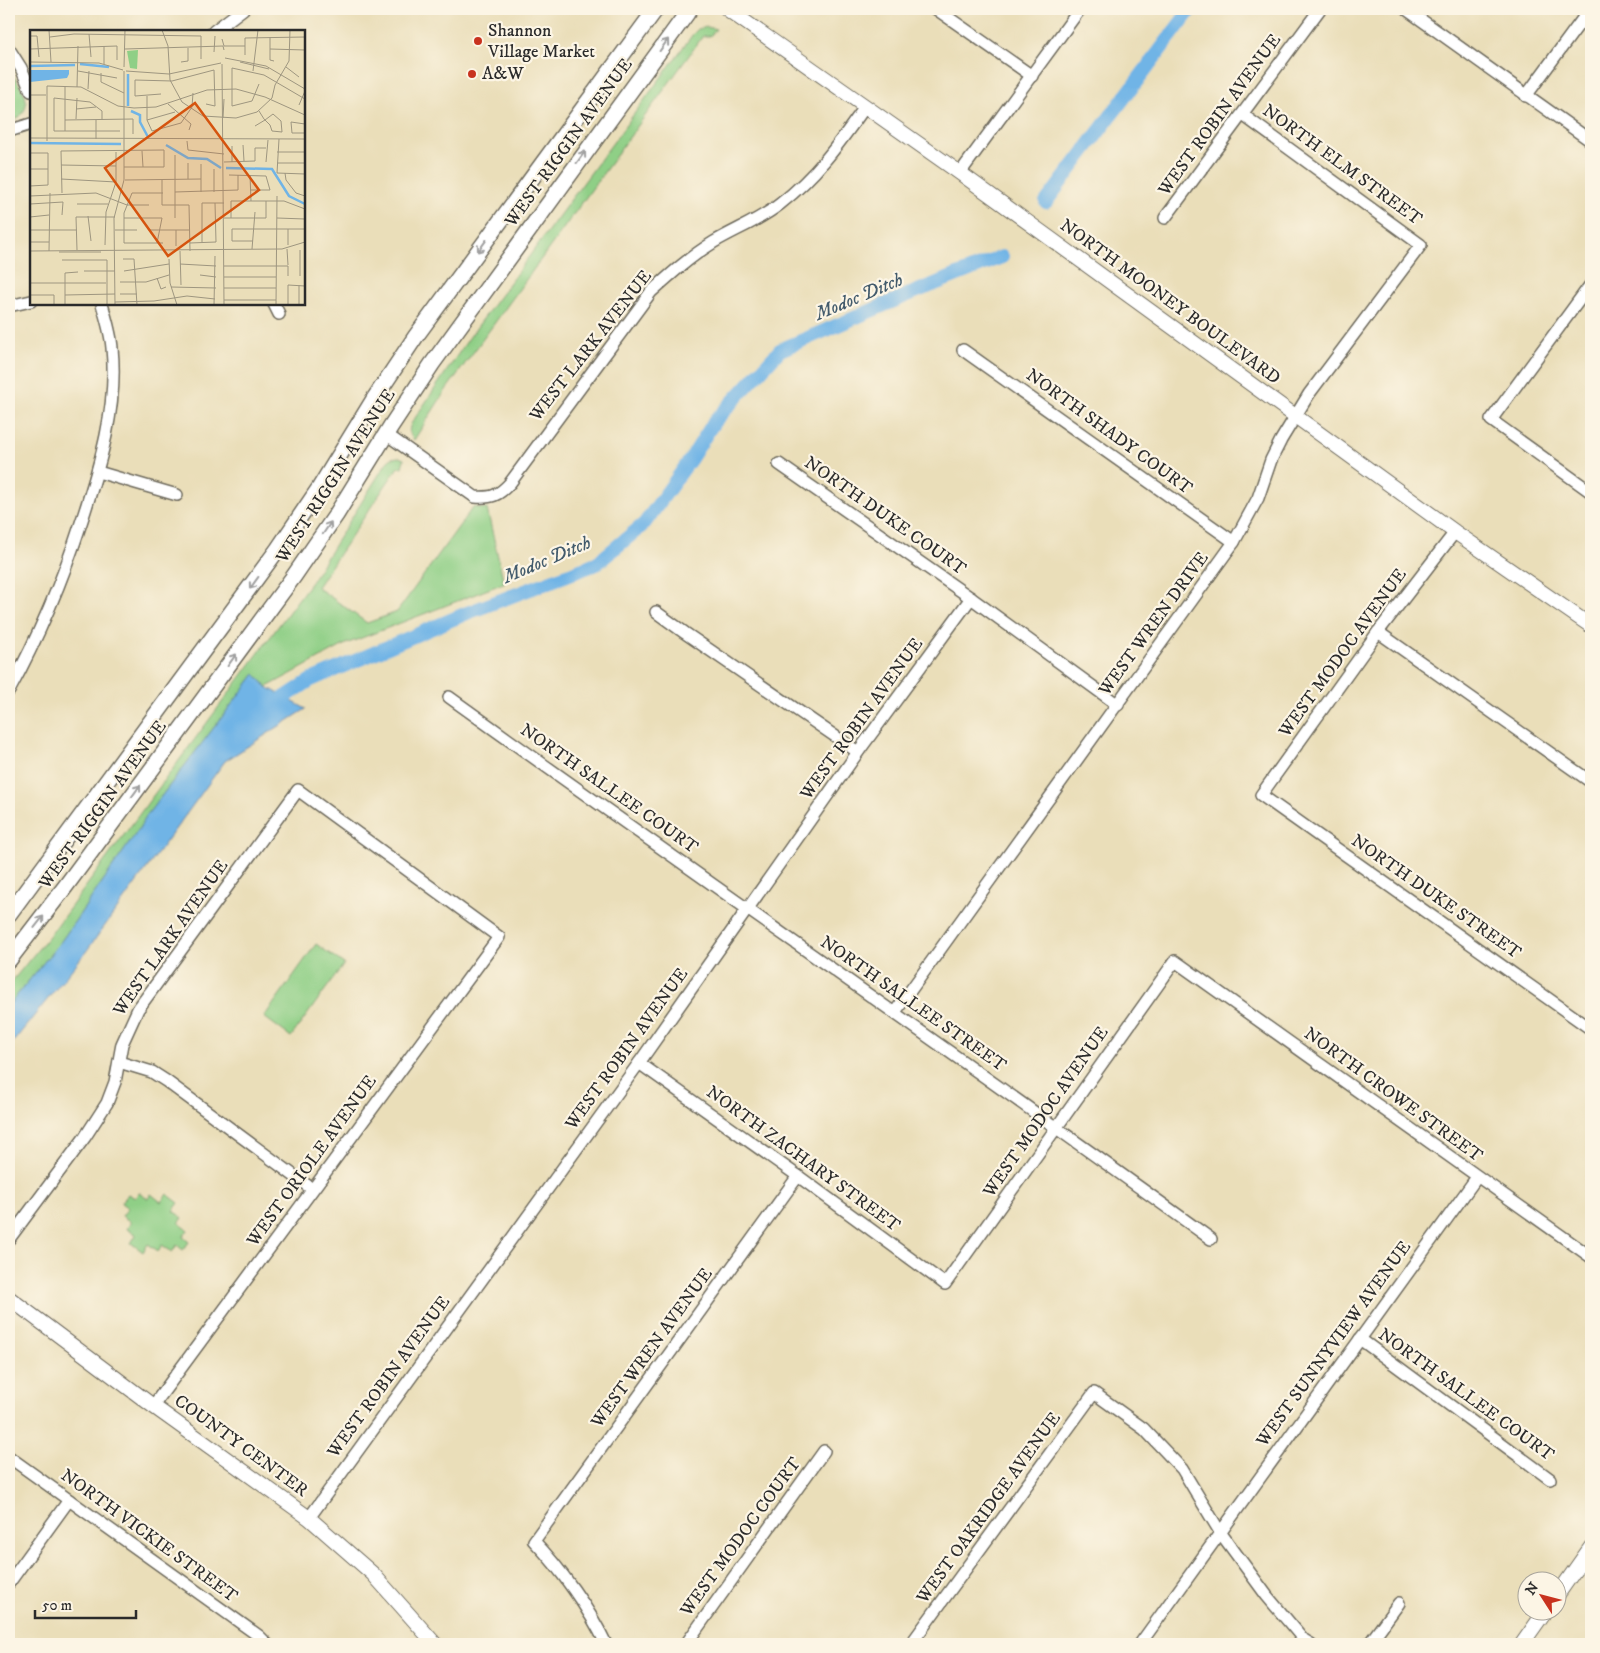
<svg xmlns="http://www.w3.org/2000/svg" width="1600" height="1653" viewBox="0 0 1600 1653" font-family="'IM FELL DW Pica',serif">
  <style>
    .green { fill: #8fcf86; stroke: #5d7d58 }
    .water { fill: #70b4e6; stroke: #4e7088 }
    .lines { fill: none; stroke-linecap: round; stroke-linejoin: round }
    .canal { stroke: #70b4e6; stroke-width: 14 }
    .minor-casing { stroke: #6e6a5d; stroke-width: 14 }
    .tertiary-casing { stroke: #6e6a5d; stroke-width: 16 }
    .secondary-casing { stroke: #6e6a5d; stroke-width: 18 }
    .minor { stroke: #fff; stroke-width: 11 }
    .tertiary { stroke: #fff; stroke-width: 14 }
    .secondary { stroke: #fff; stroke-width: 15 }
    .oneway { stroke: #a0a0a0 }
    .poi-dot { fill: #c8321e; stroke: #fcf5e5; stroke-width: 2 }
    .labels { text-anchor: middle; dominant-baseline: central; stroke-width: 4.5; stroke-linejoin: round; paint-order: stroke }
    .poi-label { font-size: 18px; fill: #2b2b2b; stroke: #fcf5e5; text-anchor: start }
    .street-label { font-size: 18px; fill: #2b2b2b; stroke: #fcf5e5 }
    .water-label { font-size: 19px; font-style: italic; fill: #435b6c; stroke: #fcf5e5 }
    .inset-river { fill: none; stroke: #70b4e6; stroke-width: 2.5 }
    .inset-road { fill: none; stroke: #9e9680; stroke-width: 1 }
    .view { fill: #d5540f; fill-opacity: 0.15; stroke: #d5540f; stroke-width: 2.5 }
    .inset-edge { fill: none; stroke: #2b2b2b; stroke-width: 2.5 }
  </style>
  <rect width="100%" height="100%" fill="#fcf5e5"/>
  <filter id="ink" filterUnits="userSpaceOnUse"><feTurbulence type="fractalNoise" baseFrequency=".02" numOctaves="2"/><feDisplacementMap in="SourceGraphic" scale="10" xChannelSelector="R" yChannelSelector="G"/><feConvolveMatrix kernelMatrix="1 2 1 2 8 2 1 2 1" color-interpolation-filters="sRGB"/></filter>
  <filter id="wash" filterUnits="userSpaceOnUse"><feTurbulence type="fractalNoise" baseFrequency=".0096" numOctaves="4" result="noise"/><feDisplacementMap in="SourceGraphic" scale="20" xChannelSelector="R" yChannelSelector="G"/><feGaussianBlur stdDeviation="1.12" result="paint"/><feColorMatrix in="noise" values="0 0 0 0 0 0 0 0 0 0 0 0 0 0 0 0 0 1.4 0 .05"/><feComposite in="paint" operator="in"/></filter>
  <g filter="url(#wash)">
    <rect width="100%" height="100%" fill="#eadeb9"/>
    <g class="green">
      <path d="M 707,27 L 716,29 L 710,36 L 703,36 L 446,390 L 414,440 C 409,434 408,431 411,424 L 469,338 L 693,34 L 698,29 Z"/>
      <path d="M 9,69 C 17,83 34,98 22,114 C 18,119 14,121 9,122 Z"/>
      <path d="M 399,457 L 404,459 L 402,467 L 398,467 L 317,587 L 367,623 L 397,612 L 473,507 L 487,509 L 504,583 L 346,644 L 267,687 L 255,674 L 147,815 L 137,832 L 62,940 L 9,1005 L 9,985 L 53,931 L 311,582 L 387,462 L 392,458 Z"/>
      <path d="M 316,944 L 344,964 L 291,1037 L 264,1017 Z"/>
      <path d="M 139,1192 L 148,1199 L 151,1194 L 161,1202 L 167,1194 L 179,1203 L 173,1211 L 183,1218 L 179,1223 L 188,1230 L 183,1237 L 189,1242 L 183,1250 L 177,1245 L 172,1252 L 162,1245 L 158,1251 L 148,1244 L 143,1252 L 131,1243 L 136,1235 L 127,1229 L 131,1222 L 122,1216 L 128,1208 L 121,1203 L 128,1194 L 135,1198 Z"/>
    </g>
    <path class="water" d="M 255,674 L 267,687 L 306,709 L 225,761 L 85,953 L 9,1047 L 9,1005 L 62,940 L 137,832 L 147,815 Z"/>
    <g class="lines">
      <g class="canal">
        <path d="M 1046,202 L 1191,9"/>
        <path d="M 270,707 L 311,680 L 467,613 L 596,564 L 644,524 L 690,460 L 714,422 L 780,350 L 910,294 L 1002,257"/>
      </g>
    </g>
  </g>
  <g filter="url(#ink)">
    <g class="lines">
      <g class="minor-casing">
        <g id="minor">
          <path d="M 936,9 L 1032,76"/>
          <path d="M 1406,9 L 1591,141"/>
          <path d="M 214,31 L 243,9"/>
          <path d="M 9,49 L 21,68 L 31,91"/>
          <path d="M 1526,96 L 1590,9"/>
          <path d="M 9,131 L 31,124"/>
          <path d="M 960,173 L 1080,9"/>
          <path d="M 1165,218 L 1320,9"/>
          <path d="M 1591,284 L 1491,420 L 1591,492"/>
          <path d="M 274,304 L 279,314"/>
          <path d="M 9,306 L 31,301"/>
          <path d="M 963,350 L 1234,542"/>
          <path d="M 386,434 L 475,497 C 492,498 498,496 510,483 L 651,292 C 671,274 691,256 714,242 C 736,229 760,220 780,204 C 817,175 838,145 865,107"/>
          <path d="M 779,464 L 971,598 L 1118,705"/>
          <path d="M 98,472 L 177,495"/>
          <path d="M 1455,532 L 1378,632 L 1261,795 L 1591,1029"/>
          <path d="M 656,612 L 685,633 L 858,752"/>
          <path d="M 1378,632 L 1591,782"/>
          <path d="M 9,691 C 39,636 63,579 82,520 C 100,465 118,407 112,348 C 111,334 106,318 102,304"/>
          <path d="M 449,697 C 702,879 959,1056 1211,1239"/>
          <path d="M 895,1012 L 1234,542 L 1258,498 L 1271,460 L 1281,440 L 1309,394 L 1421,245 L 1243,115"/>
          <path d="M 119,1062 L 152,1072 L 166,1081 L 312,1189"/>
          <path d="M 639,1063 L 798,1176 L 945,1284 L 1175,961 L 1591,1257"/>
          <path d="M 9,1239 L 85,1137 L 107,1103 L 115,1082 L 122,1044 L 138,1009 L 298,790 L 499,937 L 153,1406"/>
          <path d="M 1360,1339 L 1550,1479"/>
          <path d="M 9,1457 L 259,1636 L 267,1644"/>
          <path d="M 309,1518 L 639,1063 L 858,752 L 971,598"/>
          <path d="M 9,1583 L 69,1500"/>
          <path d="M 606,1644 C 590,1610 560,1568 534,1541 L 798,1176"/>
          <path d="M 686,1644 L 824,1451"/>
          <path d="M 911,1644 L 1094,1393 L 1144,1429 L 1182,1469 L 1220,1532 L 1267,1596 L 1304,1640 L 1311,1644"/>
          <path d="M 1140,1644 L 1477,1177"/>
          <path d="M 1369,1644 L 1399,1603"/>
        </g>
      </g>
      <g class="tertiary-casing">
        <g id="tertiary">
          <path d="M 727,9 L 960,173 L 1455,532 L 1591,626"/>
          <path d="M 9,1298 L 153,1406 L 309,1518 L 373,1574 L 435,1644"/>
          <path d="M 1558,1594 L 1591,1547"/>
          <path d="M 1522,1644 L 1546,1610"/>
        </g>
      </g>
      <g class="secondary-casing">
        <g id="secondary">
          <path d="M 9,914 L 278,549 L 320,487 L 374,399 L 416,336 L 656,9"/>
          <path d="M 9,960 L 65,887 L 294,576 L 336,515 L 391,426 L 432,364 L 690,9"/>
        </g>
      </g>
      <use href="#minor" class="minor"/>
      <use href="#tertiary" class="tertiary"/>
      <use href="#secondary" class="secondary"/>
    </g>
    <defs><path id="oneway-shaft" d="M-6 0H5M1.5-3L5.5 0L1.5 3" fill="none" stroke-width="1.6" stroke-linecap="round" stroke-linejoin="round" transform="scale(1.25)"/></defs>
    <g class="oneway">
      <use href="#oneway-shaft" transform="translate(664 45) rotate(-54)"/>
      <use href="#oneway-shaft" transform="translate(581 157) rotate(-54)"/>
      <use href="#oneway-shaft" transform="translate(482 246) rotate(126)"/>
      <use href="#oneway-shaft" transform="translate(327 528) rotate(-56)"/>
      <use href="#oneway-shaft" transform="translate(254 583) rotate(126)"/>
      <use href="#oneway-shaft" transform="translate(232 660) rotate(-54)"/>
      <use href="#oneway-shaft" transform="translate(136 791) rotate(-54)"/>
      <use href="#oneway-shaft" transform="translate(39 922) rotate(-52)"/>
    </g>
  </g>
  <g class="poi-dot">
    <circle cx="478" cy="41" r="5"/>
    <circle cx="472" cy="74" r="5"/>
  </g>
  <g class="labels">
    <g class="poi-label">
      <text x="488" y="31">Shannon<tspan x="488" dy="21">Village Market</tspan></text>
      <text x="482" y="74">A&amp;W</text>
    </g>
    <g class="street-label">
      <text transform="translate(1220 115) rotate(-54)">WEST ROBIN AVENUE</text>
      <text transform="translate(569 143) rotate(-54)">WEST RIGGIN AVENUE</text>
      <text transform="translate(1342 165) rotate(36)">NORTH ELM STREET</text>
      <text transform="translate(1170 302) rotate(36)">NORTH MOONEY BOULEVARD</text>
      <text transform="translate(591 346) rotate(-52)">WEST LARK AVENUE</text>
      <text transform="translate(1109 432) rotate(36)">NORTH SHADY COURT</text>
      <text transform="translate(336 476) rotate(-57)">WEST RIGGIN AVENUE</text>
      <text transform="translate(885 516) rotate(35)">NORTH DUKE COURT</text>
      <text transform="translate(1154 624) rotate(-54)">WEST WREN DRIVE</text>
      <text transform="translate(1343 653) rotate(-54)">WEST MODOC AVENUE</text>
      <text transform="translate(862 719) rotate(-54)">WEST ROBIN AVENUE</text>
      <text transform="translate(609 789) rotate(35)">NORTH SALLEE COURT</text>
      <text transform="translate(103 805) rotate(-54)">WEST RIGGIN AVENUE</text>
      <text transform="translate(1436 897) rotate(35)">NORTH DUKE STREET</text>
      <text transform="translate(171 938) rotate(-55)">WEST LARK AVENUE</text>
      <text transform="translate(913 1004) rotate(35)">NORTH SALLEE STREET</text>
      <text transform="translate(627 1049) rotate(-54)">WEST ROBIN AVENUE</text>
      <text transform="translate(1393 1095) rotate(36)">NORTH CROWE STREET</text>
      <text transform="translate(1046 1112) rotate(-55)">WEST MODOC AVENUE</text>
      <text transform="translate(803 1159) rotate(36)">NORTH ZACHARY STREET</text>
      <text transform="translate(312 1161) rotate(-54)">WEST ORIOLE AVENUE</text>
      <text transform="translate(1334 1344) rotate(-54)">WEST SUNNYVIEW AVENUE</text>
      <text transform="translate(652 1348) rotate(-54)">WEST WREN AVENUE</text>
      <text transform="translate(389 1377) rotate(-54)">WEST ROBIN AVENUE</text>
      <text transform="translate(1466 1395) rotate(36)">NORTH SALLEE COURT</text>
      <text transform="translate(241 1446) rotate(36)">COUNTY CENTER</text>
      <text transform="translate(989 1508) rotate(-54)">WEST OAKRIDGE AVENUE</text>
      <text transform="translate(149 1536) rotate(36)">NORTH VICKIE STREET</text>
      <text transform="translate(741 1537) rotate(-54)">WEST MODOC COURT</text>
    </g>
    <g class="water-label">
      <text transform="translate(859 297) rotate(-23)">Modoc Ditch</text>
      <text transform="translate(547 560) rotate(-23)">Modoc Ditch</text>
    </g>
  </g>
  <g transform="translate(30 30)">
    <rect width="275" height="275" fill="#eadeb9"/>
    <path d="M 108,20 L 107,39 L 100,38 L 97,21 Z" fill="#8fcf86"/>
    <path d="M 0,40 L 39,40 L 39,44 L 37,48 L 0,52 Z" fill="#70b4e6"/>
    <path class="inset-river" d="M 50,34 L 79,37M 0,36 L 45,35M 98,76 L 98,44M 101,81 L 110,85 L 110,92 L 118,107M 0,113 L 91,114M 136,115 L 158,128 L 177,129 L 191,138M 196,138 L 242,139 L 259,166 L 275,174"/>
    <path class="inset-road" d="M 19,0 L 21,32M 132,0 L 138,16 L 140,50 L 152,72 L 173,86 L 206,88 L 227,82 L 242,68 L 245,55 L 259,31 L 260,0M 59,4 L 61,27M 0,6 L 7,6 L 9,27M 20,7 L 44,4 L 171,6 L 171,29M 240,7 L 240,30 L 244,31M 192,9 L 194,16 L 215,16M 0,19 L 87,16 L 87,30M 95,19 L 193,16 L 194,20M 240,19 L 275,20M 184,22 L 185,6M 215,25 L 215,8 L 275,7M 195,28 L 236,36 L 275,59M 0,32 L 69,33 L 93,40M 151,32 L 158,31 L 158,18M 210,32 L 239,39M 74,34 L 74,16M 192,34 L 194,275M 94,37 L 95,0M 256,37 L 269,47M 48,41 L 87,48M 96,41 L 139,44 L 191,33M 223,41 L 228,0M 71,43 L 71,52 L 94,63M 229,54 L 222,71 L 202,76 L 202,38 L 234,45 L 275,69M 47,57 L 48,16M 58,59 L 59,41M 131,64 L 105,66 L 105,50 L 142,51 L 184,40 L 185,76 L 176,74M 0,65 L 16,65M 117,66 L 117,90 L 122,101 L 151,93 L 162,77 L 163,63M 138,74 L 161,94 L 159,100M 269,75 L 275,61M 46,79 L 66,77M 193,88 L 194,69M 46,89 L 47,68M 35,90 L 103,89 L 103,104M 72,90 L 72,81 L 60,72 L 24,68 L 24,101 L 90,101M 117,90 L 145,82M 275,94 L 261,92 L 262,103 L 275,103M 225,96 L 235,90 L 243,84 L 251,91 L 252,102 L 242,101 L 240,95 L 234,89 L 229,81M 35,101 L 35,56M 0,108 L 275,109M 66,109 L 66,90M 249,109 L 247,143 L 275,144M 17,111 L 17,56 L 51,57 L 88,76 L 104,78 L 126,77 L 177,60 L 206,59 L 235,67 L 275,85M 157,111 L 158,120 L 194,124M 213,115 L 214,131M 202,116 L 202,132M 112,121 L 113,137M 247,122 L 275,122M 0,123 L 18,123 L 18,155 L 0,156M 145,125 L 145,188M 194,132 L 225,131 L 225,118 L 236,118M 236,132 L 238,110M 158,133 L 158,149M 247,133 L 275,133M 171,134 L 171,162M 31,135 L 86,136M 0,139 L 18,139M 184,139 L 184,162M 255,143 L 256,150 L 266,163 L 275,166M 199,145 L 236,146 L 240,160 L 220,160M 220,145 L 221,171M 31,149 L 86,152M 95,150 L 171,149M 132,150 L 132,175 L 159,175 L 160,221M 145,162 L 208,160 L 208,145M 32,163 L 31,121 L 134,120 L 134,137 L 94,137M 133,163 L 102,163 L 94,183 L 94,213 L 133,213M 0,166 L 66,163 L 97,175 L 119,175M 0,174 L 33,172 L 32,185M 47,174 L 78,174M 58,186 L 61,211M 0,187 L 19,185M 94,188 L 132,188 L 127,213M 194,188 L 236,188 L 236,171 L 254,171 L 275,179M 201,188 L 201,171 L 236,171M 247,188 L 275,189M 0,200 L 47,200M 85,200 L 107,200M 120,200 L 159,200M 223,211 L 202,211 L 202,199 L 275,199M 0,212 L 19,212M 172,212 L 172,173 L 194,173M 160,213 L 186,212 L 185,173M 75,215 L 76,182 L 86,152 L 86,122M 258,215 L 258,199M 146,216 L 146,200M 222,219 L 225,182M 257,219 L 258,235M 47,220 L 46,187 L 85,187M 270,220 L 270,246M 0,221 L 252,219 L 275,212M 19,221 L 20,163M 150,221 L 151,255M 29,222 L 71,222M 93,229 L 104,229 L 107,275M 139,229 L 140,253 L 147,275M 32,230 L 77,230 L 77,275M 150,234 L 186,236M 194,236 L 258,236 L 258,246M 54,241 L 85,241M 94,241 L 139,234M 170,245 L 186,247M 194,247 L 246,247M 127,248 L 131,259 L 136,257M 90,252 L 116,252 L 139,245M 0,253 L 76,253M 141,257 L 186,258M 194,258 L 246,258M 90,264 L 107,264M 0,265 L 24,265 L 24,275M 35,265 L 85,264M 194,270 L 246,270M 85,272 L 124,271 L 157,266 L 185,269M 35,275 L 35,243 L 48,242M 85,275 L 84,188 L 94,150 L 94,41M 184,275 L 185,226M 246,275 L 247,166M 258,275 L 258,255 L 275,256M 269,275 L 269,255"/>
    <path class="view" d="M 165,73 L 229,160 L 138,226 L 75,138 Z"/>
    <rect width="275" height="275" class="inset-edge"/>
  </g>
  <rect width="1600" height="1653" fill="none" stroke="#fcf5e5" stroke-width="30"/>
  <g transform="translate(1542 1596) rotate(306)"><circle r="24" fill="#fcf5e5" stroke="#a8a49b"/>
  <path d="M0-4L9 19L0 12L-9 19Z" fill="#c8321e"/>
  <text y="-8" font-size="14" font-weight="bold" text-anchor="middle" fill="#2b2b2b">N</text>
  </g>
  <path d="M35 1610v8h101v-8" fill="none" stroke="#2b2b2b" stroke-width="2.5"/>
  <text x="42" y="1610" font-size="15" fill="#2b2b2b" stroke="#fcf5e5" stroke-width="4" paint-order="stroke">50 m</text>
</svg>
